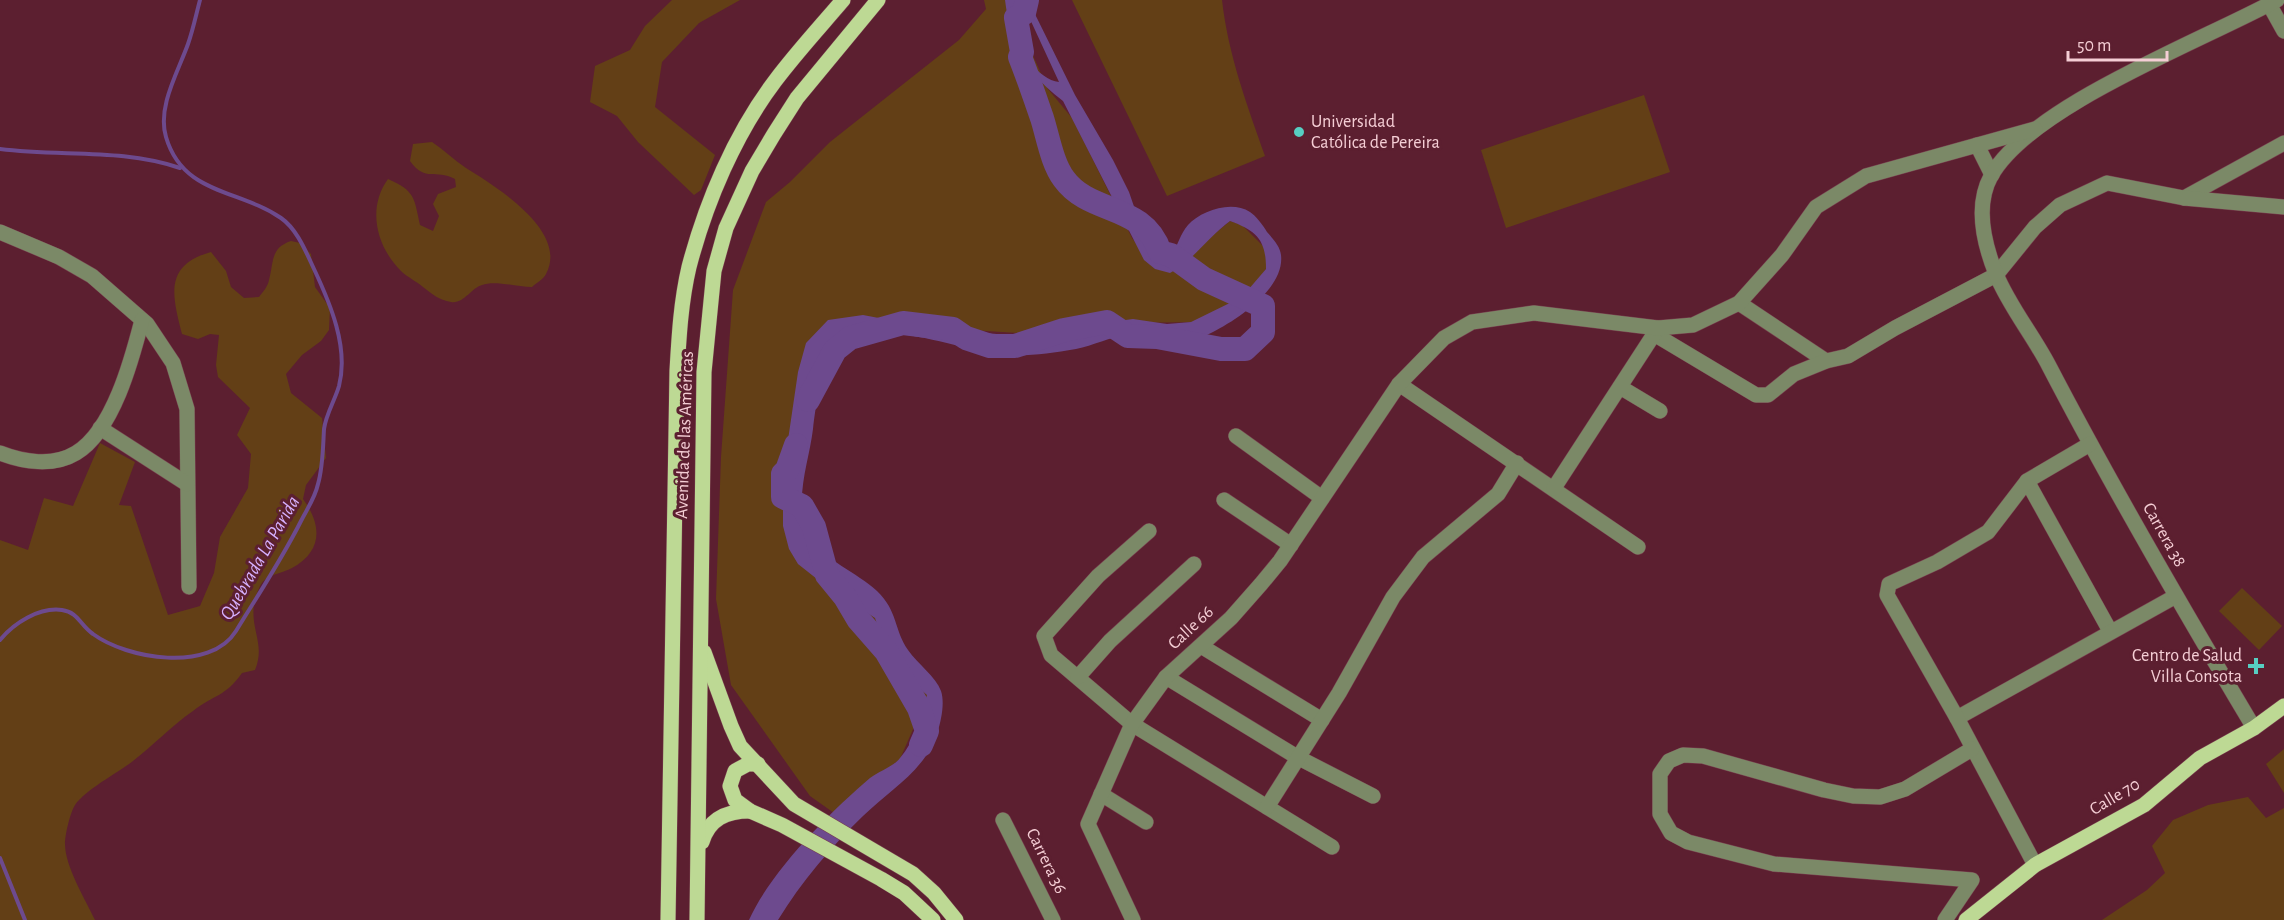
<svg xmlns="http://www.w3.org/2000/svg" width="2284" height="920" viewBox="0 0 2284 920" font-family="'Alegreya Sans',sans-serif">
  <style>
    .green { fill: #633f16 }
    .water { fill: #6d4a8e; fill-rule: evenodd }
    .lines { fill: none; stroke-linecap: round; stroke-linejoin: round }
    .stream { stroke: #6d4a8e; stroke-width: 4 }
    .river { stroke: #6d4a8e; stroke-width: 24 }
    .minor-casing { stroke: #783e4e; stroke-width: 16 }
    .major-casing { stroke: #783e4e; stroke-width: 16 }
    .minor { stroke: #7b8967; stroke-width: 15 }
    .major { stroke: #bdd994; stroke-width: 15 }
    .poi-dot { fill: #57cec2; stroke: #5c1f30; stroke-width: 2 }
    .labels { text-anchor: middle; dominant-baseline: central; stroke-width: 6; stroke-linejoin: round; paint-order: stroke }
    .poi-label { font-size: 18px; fill: #f5ced5; stroke: #5c1f30; text-anchor: start }
    .street-label { font-size: 18px; fill: #f5ced5; stroke: #5c1f30 }
    .water-label { font-size: 20px; font-style: italic; fill: #d6b0fe; stroke: #5c1f30 }
  </style>
  <rect width="100%" height="100%" fill="#5c1f30"/>
  <g class="green">
    <path d="M 672,0 L 740,0 L 699,23 L 662,62 L 655,107 L 715,155 L 701,190 L 694,195 L 638,142 L 617,116 L 590,102 L 595,66 L 630,50 L 645,26 Z"/>
    <path d="M 984,0 L 1014,0 L 1016,18 L 1048,89 L 1072,118 L 1132,238 L 1155,269 L 1202,244 L 1230,221 L 1242,225 L 1266,249 L 1266,269 L 1255,284 L 1227,305 L 1214,322 L 1107,323 L 1051,335 L 953,329 L 863,316 L 806,343 L 798,563 L 876,618 L 928,695 L 900,759 L 834,813 L 810,796 L 731,685 L 716,599 L 721,457 L 733,290 L 766,202 L 790,182 L 830,142 L 959,40 L 986,9 Z"/>
    <path d="M 1072,0 L 1222,0 C 1228,54 1247,105 1265,156 L 1167,196 Z"/>
    <path d="M 1644,95 L 1670,172 L 1506,228 L 1481,150 Z"/>
    <path d="M 432,142 C 444,150 454,160 466,168 C 495,186 569,231 546,274 C 544,279 536,283 532,287 C 517,287 495,280 482,285 C 471,288 464,304 451,302 C 439,300 432,294 423,287 C 416,281 407,277 401,271 C 376,246 367,208 388,179 C 415,191 414,197 420,225 L 433,231 L 439,216 L 433,204 L 438,194 L 456,187 L 455,179 C 435,168 426,183 410,161 L 413,144 Z"/>
    <path d="M 291,241 L 300,243 L 311,254 L 315,287 L 330,308 L 329,330 L 321,341 L 302,355 L 286,374 L 291,393 L 322,418 L 326,458 L 306,485 L 303,499 C 322,525 323,551 292,568 C 281,574 266,574 260,586 C 242,623 268,639 255,670 L 242,673 C 225,697 215,694 193,711 C 171,726 154,745 133,761 C 118,773 86,789 75,805 C 70,813 65,835 65,844 C 65,866 85,899 95,920 L 0,920 L 0,540 L 28,550 L 44,498 L 73,506 L 100,443 L 135,462 L 119,505 L 131,506 L 168,615 L 200,606 L 214,573 L 220,537 L 248,488 L 251,454 L 237,435 L 250,408 L 218,377 L 216,365 L 219,335 L 210,334 L 198,339 L 182,334 C 172,295 164,265 211,252 L 226,271 L 231,287 L 244,298 L 259,297 C 263,292 268,286 269,280 C 274,262 270,248 291,241 Z"/>
    <path d="M 2242,588 L 2282,626 L 2259,650 L 2219,611 Z"/>
    <path d="M 2284,749 L 2284,793 L 2266,764 Z"/>
    <path d="M 2248,797 L 2266,818 L 2284,808 L 2284,920 L 2102,920 L 2147,890 L 2165,873 L 2152,846 L 2173,820 L 2208,805 Z"/>
  </g>
  <path class="water" d="M 1005,0 L 1028,0 L 1075,95 L 1113,160 L 1129,192 L 1139,221 L 1153,245 L 1160,252 L 1171,255 C 1178,246 1180,234 1188,225 C 1201,211 1231,200 1250,212 C 1256,216 1263,225 1267,232 C 1273,239 1280,246 1281,255 C 1285,288 1238,319 1213,332 C 1178,351 1162,337 1128,336 C 1110,336 1093,346 1076,349 C 1046,354 1019,358 989,353 C 952,347 861,312 834,351 C 820,372 816,405 813,429 C 809,463 792,503 810,535 C 824,561 857,572 877,591 C 898,611 894,630 908,650 C 917,663 936,677 941,691 C 945,703 941,720 938,731 C 926,770 891,789 863,816 C 830,848 802,881 778,920 L 749,920 C 771,871 829,813 870,778 C 879,771 893,767 900,758 C 915,741 921,716 927,695 L 899,671 L 886,651 L 875,618 L 822,583 L 798,564 L 789,549 L 783,526 L 783,474 L 798,372 L 806,343 L 828,320 L 863,315 L 932,328 L 1039,338 L 1088,325 L 1133,319 L 1167,324 L 1191,322 L 1242,297 L 1266,269 C 1266,240 1257,231 1230,221 C 1208,237 1193,261 1170,273 L 1155,269 L 1144,260 L 1063,101 C 1025,71 1011,48 1005,0 ZM 1020,12 L 1029,17 L 1059,82 C 1034,79 1006,34 1020,12 Z"/>
  <g class="lines">
    <g class="stream">
      <path d="M 0,149 C 61,157 121,148 180,168"/>
      <path d="M 0,640 C 14,623 39,607 62,610 C 78,612 80,625 93,634 C 127,659 210,673 236,631 C 258,595 282,559 301,521 C 307,509 315,498 318,484 C 323,467 323,446 324,429 C 326,414 335,400 339,386 C 349,347 330,303 314,269 C 306,252 297,229 281,218 C 239,189 183,195 166,137 C 157,107 178,72 188,44 C 193,30 196,15 200,0"/>
      <path d="M 0,858 L 25,920"/>
    </g>
    <g class="river">
      <path d="M 808,400 L 835,350 L 850,338 L 903,323 L 953,329 L 966,338 L 990,346 L 1015,346 L 1064,330 L 1107,322 L 1128,336 L 1157,337 L 1221,349 L 1245,349 L 1263,332 L 1263,306 L 1204,279 L 1171,255 L 1160,252 C 1144,203 1090,215 1064,179 C 1052,163 1048,137 1042,118 C 1035,98 1028,77 1020,57 L 1022,52 L 1016,18 L 1024,13 L 1027,0"/>
      <path d="M 796,445 L 787,470 L 783,474 L 783,497 L 802,506 L 814,527 L 827,575 L 845,597 L 858,619 L 886,651 L 919,708 L 927,731 L 921,745"/>
    </g>
    <g class="minor-casing">
      <g id="minor">
        <path d="M 2269,4 L 2284,31"/>
        <path d="M 1977,145 L 1992,175"/>
        <path d="M 2184,198 L 2284,143"/>
        <path d="M 0,232 L 59,257 L 92,276 L 147,324 L 173,363 L 187,409 L 189,587"/>
        <path d="M 1739,303 L 1826,361"/>
        <path d="M 1654,334 L 1756,395 L 1768,395 L 1794,374 L 1826,361 L 1848,356 L 1895,328 L 1996,275 L 2035,227 L 2060,205 L 2107,183 L 2184,198 L 2284,207"/>
        <path d="M 1399,384 L 1638,547"/>
        <path d="M 1620,387 L 1660,411"/>
        <path d="M 100,428 L 187,484"/>
        <path d="M 1236,436 L 1322,498"/>
        <path d="M 0,453 C 23,462 53,467 76,453 C 113,431 132,359 142,320"/>
        <path d="M 2027,481 L 2110,631"/>
        <path d="M 1554,488 L 1658,328"/>
        <path d="M 1224,500 L 1291,545"/>
        <path d="M 1149,531 L 1098,576 L 1044,636 L 1051,655 L 1132,724 L 1332,847"/>
        <path d="M 1201,646 L 1322,720"/>
        <path d="M 1078,677 L 1110,641 L 1194,564"/>
        <path d="M 1166,677 L 1297,757 L 1373,796"/>
        <path d="M 1957,718 L 2176,596"/>
        <path d="M 2254,728 C 2183,609 2113,489 2049,366 C 2033,335 2009,306 1996,274 C 1984,244 1975,205 1991,176 C 2030,106 2204,40 2277,0"/>
        <path d="M 1101,794 L 1146,822"/>
        <path d="M 1267,807 L 1339,693 L 1393,597 L 1423,557 L 1498,494 L 1517,463"/>
        <path d="M 1003,820 L 1053,920"/>
        <path d="M 2035,865 L 1957,718 L 1887,595 L 1889,584 L 1937,562 L 1988,532 L 2027,481 L 2090,444"/>
        <path d="M 1133,920 L 1088,824 L 1132,724 L 1166,677 L 1231,618 L 1261,584 L 1280,561 L 1399,384 L 1444,338 L 1472,322 L 1534,313 L 1658,328 L 1693,325 L 1739,303 L 1782,255 L 1816,207 L 1866,176 L 2035,129"/>
        <path d="M 1945,920 L 1972,880 L 1774,864 L 1688,842 L 1671,833 L 1660,814 L 1660,774 L 1669,761 L 1683,755 L 1703,756 L 1824,790 L 1853,796 L 1880,797 L 1905,789 L 1972,749"/>
      </g>
    </g>
    <g class="major-casing">
      <g id="major">
        <path d="M 704,652 L 731,726 L 740,746 L 794,804 L 913,874 L 934,893 L 956,920"/>
        <path d="M 758,764 L 748,764 L 735,771 L 730,786 L 735,800 L 750,811 L 782,825 L 881,879 L 904,893 L 933,920"/>
        <path d="M 702,842 C 709,819 726,811 750,811"/>
        <path d="M 668,920 L 677,371 C 679,336 681,301 689,267 C 706,202 735,134 775,81 C 796,53 820,27 843,0"/>
        <path d="M 697,920 L 704,372 L 714,271 L 726,228 L 752,171 L 774,134 L 797,98 L 878,0"/>
        <path d="M 1966,920 L 2035,865 L 2144,805 L 2200,758 L 2254,728 L 2284,706"/>
      </g>
    </g>
    <use href="#minor" class="minor"/>
    <use href="#major" class="major"/>
  </g>
  <g class="poi-dot">
    <circle cx="1299" cy="132" r="6"/>
    <path d="M2253 657h6v6h6v6h-6v6h-6v-6h-6v-6h6z"/>
  </g>
  <g class="labels">
    <g class="poi-label">
      <text x="1311" y="122">Universidad<tspan x="1311" dy="21">Católica de Pereira</tspan></text>
      <text x="2242" y="656" text-anchor="end">Centro de Salud<tspan x="2242" dy="21">Villa Consota</tspan></text>
    </g>
    <g class="street-label">
      <text transform="translate(685 435) rotate(-88)">Avenida de las Américas</text>
      <text transform="translate(2164 535) rotate(61)">Carrera 38</text>
      <text transform="translate(1191 628) rotate(-43)">Calle 66</text>
      <text transform="translate(2115 797) rotate(-31)">Calle 70</text>
      <text transform="translate(1046 861) rotate(64)">Carrera 36</text>
    </g>
    <g class="water-label">
      <text transform="translate(260 558) rotate(-60)">Quebrada La Parida</text>
    </g>
  </g>
  <path d="M2068 51v9h99v-9" fill="none" stroke="#f5ced5" stroke-width="3"/>
  <text x="2077" y="51" font-size="18" fill="#f5ced5" stroke="#5c1f30" stroke-width="4.5" paint-order="stroke">50 m</text>
</svg>
